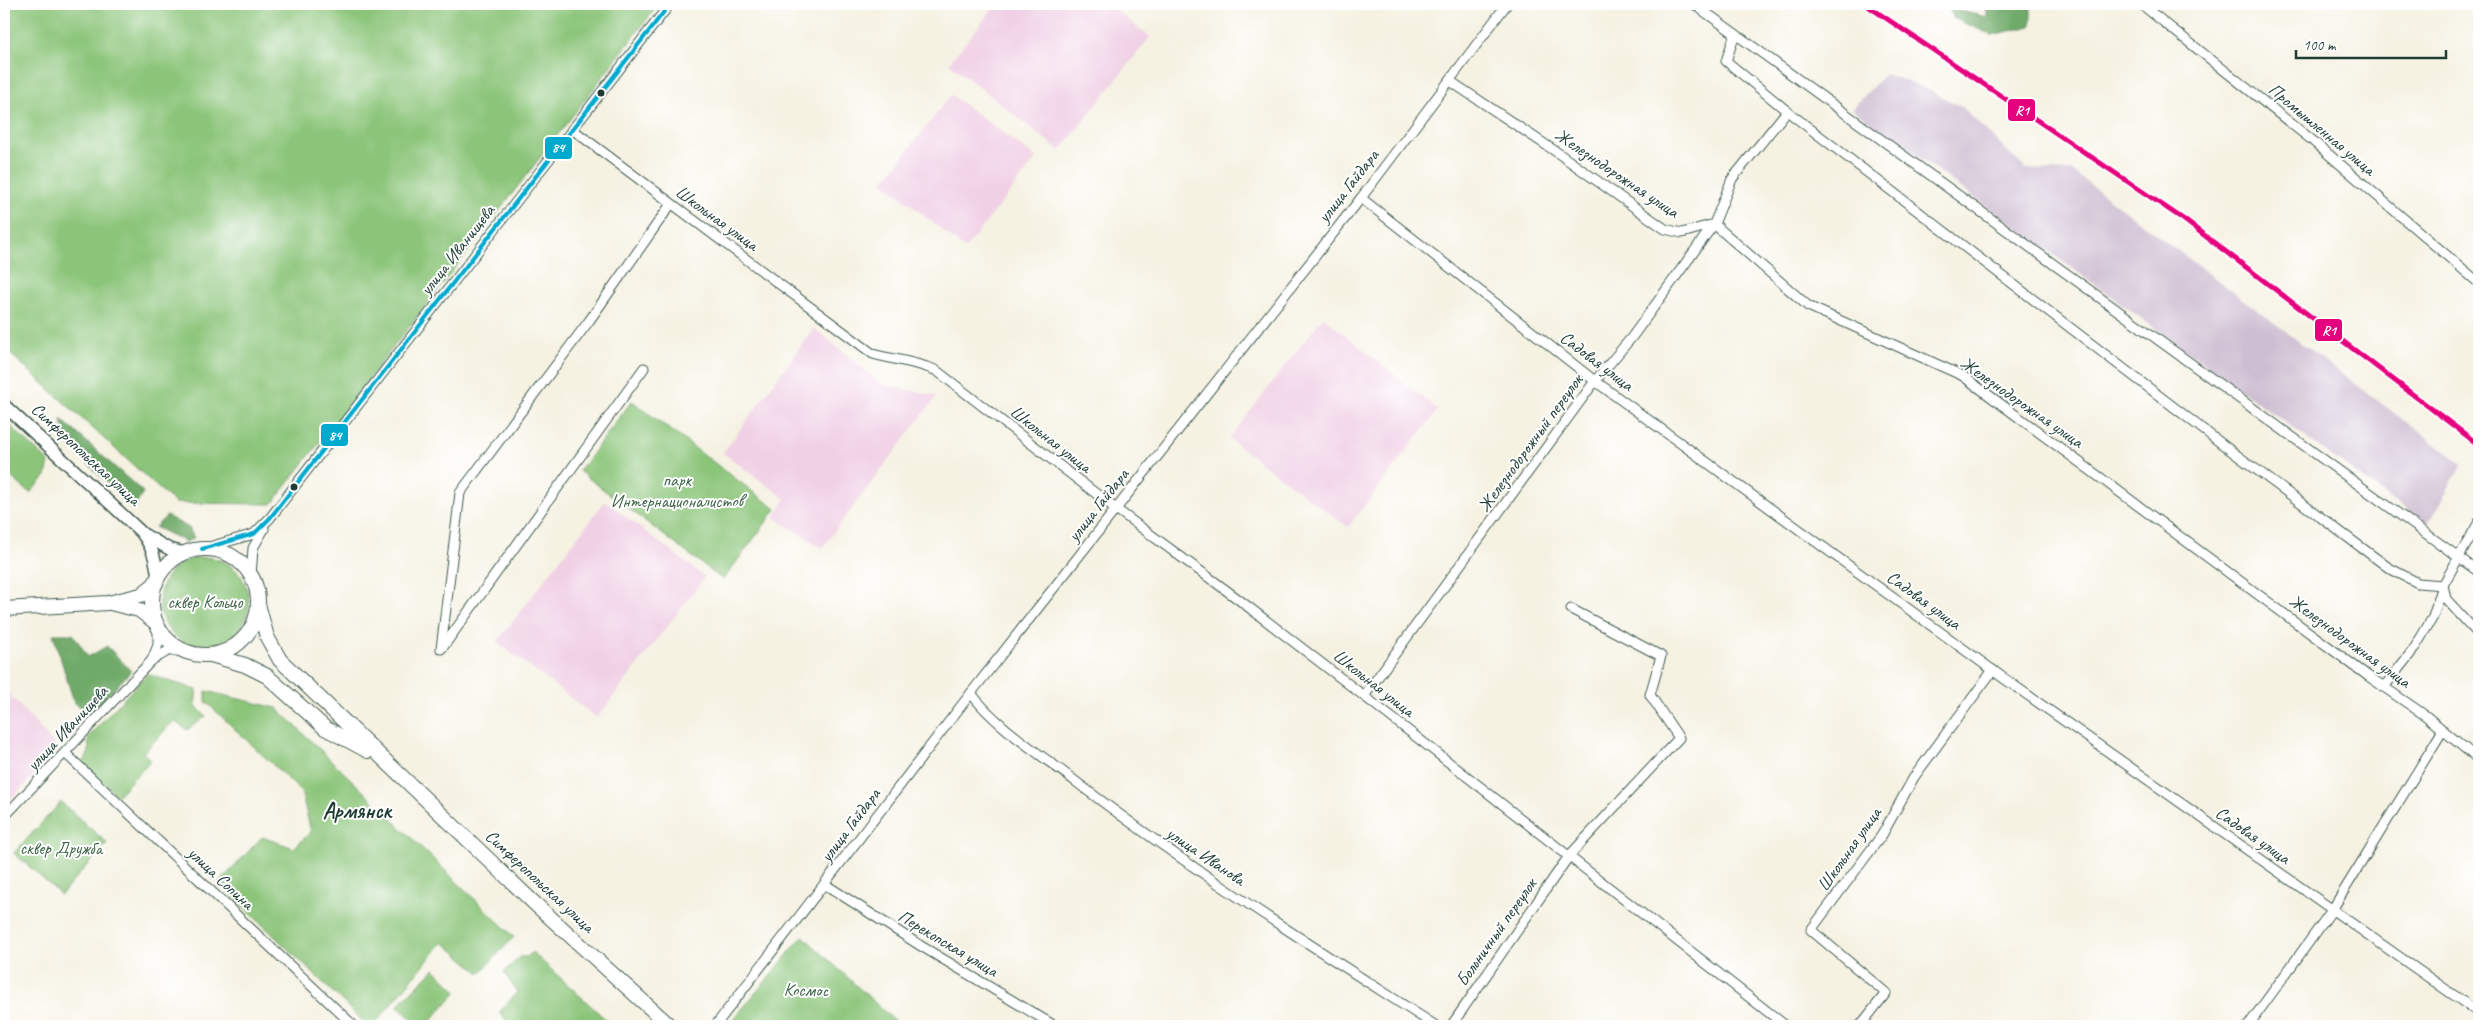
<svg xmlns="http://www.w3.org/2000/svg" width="2483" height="1030" viewBox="0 0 2483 1030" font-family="Caveat,sans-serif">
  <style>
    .built { fill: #f0d0e5 }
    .industrial { fill: #cebed2 }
    .green { fill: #8bc579; stroke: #558156 }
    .forest { fill: #70aa69; stroke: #48744e }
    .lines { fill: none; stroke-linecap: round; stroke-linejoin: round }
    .minor-casing { stroke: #3f584e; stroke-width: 11 }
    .secondary-casing { stroke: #3f584e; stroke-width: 14 }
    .trunk-casing { stroke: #3f584e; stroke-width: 16 }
    .minor { stroke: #fff; stroke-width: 9 }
    .secondary { stroke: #fff; stroke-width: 11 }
    .trunk { stroke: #fff; stroke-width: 14 }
    .rail-casing { stroke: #1f3d34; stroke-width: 5 }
    .rail { stroke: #fff; stroke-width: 3; stroke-dasharray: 9; stroke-linecap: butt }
    .bus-1-casing { stroke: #fff; stroke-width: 8 }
    .bus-1 { stroke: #00a9ce; stroke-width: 4 }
    .rail-1-casing { stroke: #fff; stroke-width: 9 }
    .rail-1 { stroke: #e5007d; stroke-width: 5 }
    .bus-dot { fill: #1f3d34; stroke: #fff; stroke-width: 2 }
    .labels { text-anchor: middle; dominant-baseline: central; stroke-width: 4; stroke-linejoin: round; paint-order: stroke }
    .street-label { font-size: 18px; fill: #1f3d34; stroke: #fff }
    .park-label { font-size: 18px; fill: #3f6649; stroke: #fff }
    .district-label { font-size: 22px; font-weight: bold; fill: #1f3d34; stroke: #fff }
    .line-badge { stroke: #fff; stroke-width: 2 }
    .badge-label { font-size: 14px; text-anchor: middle; font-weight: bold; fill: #fff }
  </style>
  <rect width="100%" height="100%" fill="#fff"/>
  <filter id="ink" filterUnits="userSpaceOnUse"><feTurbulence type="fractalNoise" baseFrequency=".02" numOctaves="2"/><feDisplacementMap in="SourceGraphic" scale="10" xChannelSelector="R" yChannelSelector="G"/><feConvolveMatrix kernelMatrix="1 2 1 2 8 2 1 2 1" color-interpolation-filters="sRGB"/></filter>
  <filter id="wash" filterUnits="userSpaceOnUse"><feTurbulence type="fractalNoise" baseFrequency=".0096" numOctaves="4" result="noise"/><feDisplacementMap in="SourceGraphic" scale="20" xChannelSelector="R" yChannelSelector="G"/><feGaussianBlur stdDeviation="1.12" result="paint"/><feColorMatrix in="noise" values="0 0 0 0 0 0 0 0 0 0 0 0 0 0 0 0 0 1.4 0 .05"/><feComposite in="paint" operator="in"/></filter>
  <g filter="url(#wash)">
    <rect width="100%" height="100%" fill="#f5f2e2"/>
    <g class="built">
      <path d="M 996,4 L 1108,4 L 1150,37 L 1060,151 L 949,63 Z"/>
      <path d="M 951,95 L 1037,158 L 965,249 L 883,182 Z"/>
      <path d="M 1323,317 L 1438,410 L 1348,527 L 1229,439 Z"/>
      <path d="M 814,328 L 881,384 L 937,396 L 822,548 L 774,517 L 786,499 L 723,453 Z"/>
      <path d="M 605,501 L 705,577 L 597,718 L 497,642 Z"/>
      <path d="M 4,688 L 59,750 L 4,806 Z"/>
    </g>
    <path class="industrial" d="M 1885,74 L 1920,86 L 1962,107 L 2026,169 L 2072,171 L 2462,464 L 2427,525 L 1852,109 Z"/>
    <g class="green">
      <path d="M 4,4 L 659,4 L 272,504 L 175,503 L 4,348 Z"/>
      <path d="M 632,401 L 776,509 L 723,580 L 579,471 Z"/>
      <path d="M 4,420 L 49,462 L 46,476 L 30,493 L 4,471 Z"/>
      <circle cx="204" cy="602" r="45"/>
      <path d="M 147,674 L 197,690 L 195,705 L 206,716 L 187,730 L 174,721 L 143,753 L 151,760 L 117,796 L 83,763 L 89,752 L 88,737 Z"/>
      <path d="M 206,691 L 277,708 L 514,937 L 480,973 L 443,942 L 373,1026 L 368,1026 L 219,883 L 262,837 L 294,848 L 311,832 L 301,791 L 206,702 Z"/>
      <path d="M 61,802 L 107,843 L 61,895 L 14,853 Z"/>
      <path d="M 803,936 L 900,1026 L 728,1026 Z"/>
      <path d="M 532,952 L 613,1026 L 512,1026 L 499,1013 L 517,992 L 504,972 L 520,957 L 527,957 Z"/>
      <path d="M 434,969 L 457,991 L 426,1026 L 420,1026 L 397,1006 Z"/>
    </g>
    <g class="forest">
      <path d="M 1987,4 L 2031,4 L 2031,26 L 1992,35 L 1953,18 L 1950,9 L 1987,17 Z"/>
      <path d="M 61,419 L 143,492 L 134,509 L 68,444 Z"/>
      <path d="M 167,516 L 189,528 L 194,538 L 186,542 L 155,527 Z"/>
      <path d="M 53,634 L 73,634 L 88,657 L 107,646 L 131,671 L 91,714 L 74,702 Z"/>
    </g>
  </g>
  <g filter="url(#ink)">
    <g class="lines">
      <g class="minor-casing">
        <g id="minor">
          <path d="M 1694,4 L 2479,572"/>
          <path d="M 2141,4 L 2313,141 L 2479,283"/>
          <path d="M 1735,34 L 1726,61 L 1787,111 L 2226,447 L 2389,568 L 2418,583 L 2443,585 L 2446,599 L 2479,635"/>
          <path d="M 1450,81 L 1558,153 L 1665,229 L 1682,233 L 1714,224 L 1808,306 L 1963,376 L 2368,676 L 2426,716 L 2479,760"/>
          <path d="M 572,129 L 873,354 C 894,360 918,362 937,371 L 1116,509 L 1238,599 L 1364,696 L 1786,1026"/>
          <path d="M 1361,198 L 1595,381 L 2002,677 L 2479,1013"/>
          <path d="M 202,549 L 254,534 L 270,518 L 670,4"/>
          <path d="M 251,576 L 253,548 L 264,529"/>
          <path d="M 443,647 L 644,368"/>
          <path d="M 441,649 L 460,493 L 589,321 L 671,204"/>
          <path d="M 152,660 L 158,645 L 158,628"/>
          <path d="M 2384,687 L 2414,649 L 2433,617 L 2443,585 L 2479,522"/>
          <path d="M 971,693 C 995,726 1043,756 1075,781 C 1191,870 1314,947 1436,1026"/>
          <path d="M 1364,696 L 1595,381 L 1632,337 L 1714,224 L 1732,179 L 1787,111"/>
          <path d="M 65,753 L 354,1026"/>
          <path d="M 4,817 L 152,660 L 168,651 L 183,651"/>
          <path d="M 826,885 L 921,946 L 1055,1026"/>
          <path d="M 715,1026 L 971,693 L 1361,198 L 1507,4"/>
          <path d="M 1451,1026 L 1569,856 L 1679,738 L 1650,695 L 1661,656 L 1571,609"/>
          <path d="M 1860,1026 L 1886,993 L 1811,930 L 1882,835 L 1914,777 L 1993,670"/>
          <path d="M 2248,1026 L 2332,910 L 2443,730"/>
        </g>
      </g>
      <g class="secondary-casing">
        <g id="secondary">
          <path d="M 4,405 L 141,532 C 153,548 156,560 158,579"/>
          <path d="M 145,535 L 169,549 L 185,553"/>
        </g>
      </g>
      <g class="trunk-casing">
        <g id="trunk">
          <circle cx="205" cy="602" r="53"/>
          <path d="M 114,604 L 139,610 L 156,623"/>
          <path d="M 258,604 L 267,637 L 280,660 L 533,902 L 670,1026"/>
          <path d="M 4,609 L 108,603 L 141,595 L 156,583"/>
          <path d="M 211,655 L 245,665 L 267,676 L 325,728 L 368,751"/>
        </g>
      </g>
      <use href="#minor" class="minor"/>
      <use href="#secondary" class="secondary"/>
      <use href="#trunk" class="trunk"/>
      <g class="rail-casing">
        <path id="rail" d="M 1865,4 L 1963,70"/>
      </g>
      <use href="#rail" class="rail"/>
      <g class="bus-1-casing">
        <path id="bus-1" d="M 202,549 L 254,534 L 270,518 L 670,4"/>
      </g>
      <use href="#bus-1" class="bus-1"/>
      <g class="rail-1-casing">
        <path id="rail-1" d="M 1865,4 L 2183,219 L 2479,445"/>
      </g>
      <use href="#rail-1" class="rail-1"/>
    </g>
  </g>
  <g class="bus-dot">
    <circle cx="601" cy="93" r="4.5"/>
    <circle cx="294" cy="487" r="4.5"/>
  </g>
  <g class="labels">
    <g class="street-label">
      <text transform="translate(2322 129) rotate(40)">Промышленная улица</text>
      <text transform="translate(1617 173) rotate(34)">Железнодорожная улица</text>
      <text transform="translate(1348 186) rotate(-52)">улица Гайдара</text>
      <text transform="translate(717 218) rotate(36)">Школьная улица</text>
      <text transform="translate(457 250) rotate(-52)">улица Иванищева</text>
      <text transform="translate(1597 361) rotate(37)">Садовая улица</text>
      <text transform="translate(2022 402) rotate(35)">Железнодорожная улица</text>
      <text transform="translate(1051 439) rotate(38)">Школьная улица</text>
      <text transform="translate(1530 443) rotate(-54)">Железнодорожный переулок</text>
      <text transform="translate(86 454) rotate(43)">Симферопольская улица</text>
      <text transform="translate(1098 505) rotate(-52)">улица Гайдара</text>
      <text transform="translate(1924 600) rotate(36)">Садовая улица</text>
      <text transform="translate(2350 641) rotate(36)">Железнодорожная улица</text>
      <text transform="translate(1374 683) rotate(38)">Школьная улица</text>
      <text transform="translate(67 728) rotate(-47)">улица Иванищева</text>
      <text transform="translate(850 825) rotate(-53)">улица Гайдара</text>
      <text transform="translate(2253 835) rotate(35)">Садовая улица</text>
      <text transform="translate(1849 849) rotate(-55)">Школьная улица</text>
      <text transform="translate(1206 856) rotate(34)">улица Иванова</text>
      <text transform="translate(221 878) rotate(43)">улица Сопина</text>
      <text transform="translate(540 881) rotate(43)">Симферопольская улица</text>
      <text transform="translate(1496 932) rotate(-55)">Больничный переулок</text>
      <text transform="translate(948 943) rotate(31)">Перекопская улица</text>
    </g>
    <g class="park-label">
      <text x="677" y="480">парк<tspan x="677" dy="21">Интернационалистов</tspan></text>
      <text x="205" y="602">сквер Кольцо</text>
      <text x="61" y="848">сквер Дружба</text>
      <text x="806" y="990">Космос</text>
    </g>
    <g class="district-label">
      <text x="357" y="811">Армянск</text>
    </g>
  </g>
  <g class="line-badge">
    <rect x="2007" y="98" width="29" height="24" rx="5" fill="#e5007d"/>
    <rect x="544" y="136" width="29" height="24" rx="5" fill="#00a9ce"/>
    <rect x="2314" y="318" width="29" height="24" rx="5" fill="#e5007d"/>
    <rect x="320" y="423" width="29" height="24" rx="5" fill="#00a9ce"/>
  </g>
  <g class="badge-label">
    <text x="2022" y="115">R1</text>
    <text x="558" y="152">84</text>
    <text x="2329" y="335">R1</text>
    <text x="335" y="440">84</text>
  </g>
  <rect width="2483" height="1030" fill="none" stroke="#fff" stroke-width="20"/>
  <path d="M2296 50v8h150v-8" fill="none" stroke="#1f3d34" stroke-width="2.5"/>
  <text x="2303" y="50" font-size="15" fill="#1f3d34" stroke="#ffffff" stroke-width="4" paint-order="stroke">100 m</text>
</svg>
